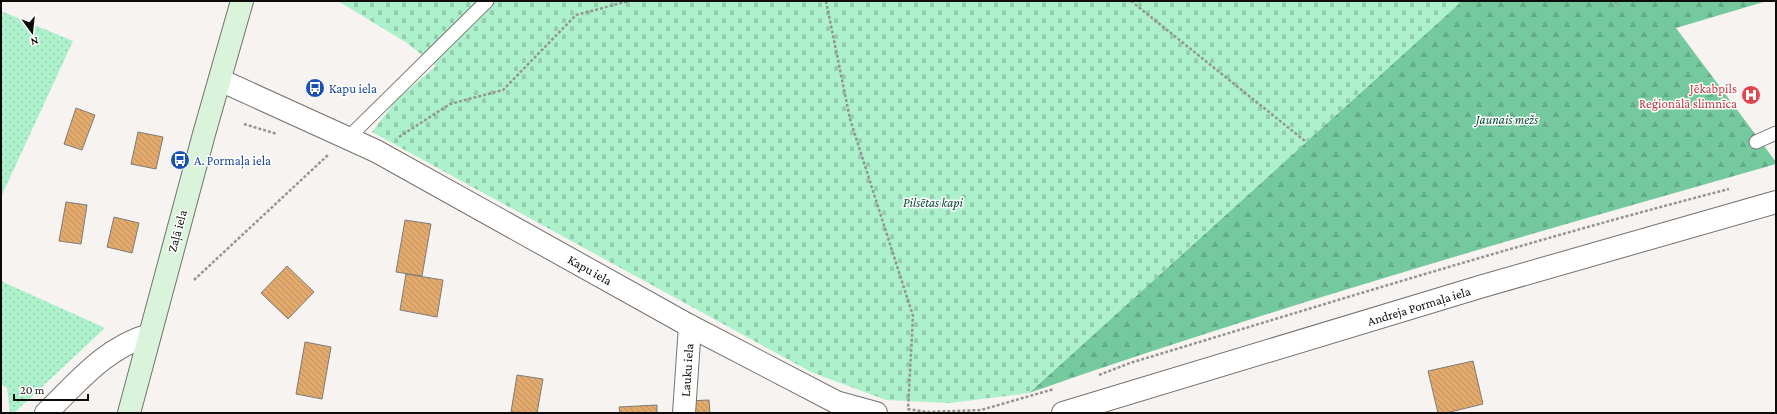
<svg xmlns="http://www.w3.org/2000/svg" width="1777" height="414" viewBox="0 0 1777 414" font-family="'Crimson Pro',serif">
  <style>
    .grass { fill: url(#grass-dots) }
    .forest { fill: url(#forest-firs) }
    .cemetery { fill: url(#cemetery-stones) }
    .building { fill: url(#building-back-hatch); stroke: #7e7c79 }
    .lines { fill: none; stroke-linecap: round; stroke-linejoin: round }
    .service-casing { stroke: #747270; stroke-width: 15 }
    .minor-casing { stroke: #747270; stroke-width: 24 }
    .tertiary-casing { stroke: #747270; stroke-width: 24 }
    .secondary-casing { stroke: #747270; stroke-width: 24 }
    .path { stroke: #979593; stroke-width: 2.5; stroke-dasharray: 3 2; stroke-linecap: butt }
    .service { stroke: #fff; stroke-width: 13 }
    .minor { stroke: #fff; stroke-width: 22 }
    .tertiary { stroke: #fff; stroke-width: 22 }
    .secondary { stroke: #d9f4da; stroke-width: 22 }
    .labels { text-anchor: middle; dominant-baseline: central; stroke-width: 3; stroke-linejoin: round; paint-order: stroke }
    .transit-label { font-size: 13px; fill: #164399; stroke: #fff; text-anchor: start }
    .health-label { font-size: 13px; fill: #be3a42; stroke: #fff; text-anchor: end }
    .park-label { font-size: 13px; font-style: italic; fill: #074d32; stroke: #fff }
    .street-label { font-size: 13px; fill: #0d0c0b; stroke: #fff }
  </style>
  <defs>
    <pattern id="grass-dots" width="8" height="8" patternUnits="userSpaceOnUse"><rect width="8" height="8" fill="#acf0cc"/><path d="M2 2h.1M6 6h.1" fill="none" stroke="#93cdae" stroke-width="1.8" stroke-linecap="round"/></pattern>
    <pattern id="forest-firs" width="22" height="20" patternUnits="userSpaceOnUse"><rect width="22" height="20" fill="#75c99f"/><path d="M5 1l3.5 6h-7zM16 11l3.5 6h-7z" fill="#64ab88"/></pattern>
    <pattern id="cemetery-stones" width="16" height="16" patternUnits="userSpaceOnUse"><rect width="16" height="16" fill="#acf0cc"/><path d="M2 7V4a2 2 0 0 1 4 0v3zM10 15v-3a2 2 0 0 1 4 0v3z" fill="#93cdae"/></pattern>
    <pattern id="building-back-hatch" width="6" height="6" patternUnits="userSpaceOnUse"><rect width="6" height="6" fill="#e2a96c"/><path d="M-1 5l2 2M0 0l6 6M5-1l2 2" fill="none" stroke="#c1905c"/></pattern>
  </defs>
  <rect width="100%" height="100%" fill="#f6f3f1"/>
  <g class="grass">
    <path d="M 1,11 L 73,41 L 1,197 Z"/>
    <path d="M 1,281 L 105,328 L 14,413 L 10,413 L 7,388 L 1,384 Z"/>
  </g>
  <path class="forest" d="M 1462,1 L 1767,1 L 1676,28 L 1776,162 L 1776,164 C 1526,235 1275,307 1029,393 Z"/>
  <path class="cemetery" d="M 338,1 L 1462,1 L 1029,393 L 950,403 L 886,400 L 811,372 L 372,132 L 397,99 L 436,66 L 407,43 Z"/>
  <g class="building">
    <path d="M 76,108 L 95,115 L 82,150 L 64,144 Z"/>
    <path d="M 138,132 L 163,137 L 156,169 L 131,164 Z"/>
    <path d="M 66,202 L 87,205 L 81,244 L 59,241 Z"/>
    <path d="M 114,217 L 139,223 L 132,253 L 107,247 Z"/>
    <path d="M 405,220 L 431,224 L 422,276 L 396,272 Z"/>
    <path d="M 287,266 L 314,292 L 288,319 L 261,293 Z"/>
    <path d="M 406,274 L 443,280 L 437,317 L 400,310 Z"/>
    <path d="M 305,342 L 331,347 L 322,399 L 296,394 Z"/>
    <path d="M 1473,361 L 1483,404 L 1446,413 L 1438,413 L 1428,371 Z"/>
    <path d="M 517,375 L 543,379 L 537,413 L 511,412 Z"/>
    <path d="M 709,400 L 710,413 L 688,413 L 687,401 Z"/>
    <path d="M 657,405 L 657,413 L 620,413 L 619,407 Z"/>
  </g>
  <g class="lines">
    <g class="service-casing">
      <g id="service">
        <path d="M 348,138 L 487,1"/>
        <path d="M 1756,142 L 1776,133"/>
      </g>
    </g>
    <g class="minor-casing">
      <path id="minor" d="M 684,413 L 690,326"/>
    </g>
    <g class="tertiary-casing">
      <g id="tertiary">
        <path d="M 220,80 L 376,151 L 690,326 L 836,402 L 876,413"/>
        <path d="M 46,413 C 78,382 105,348 149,335"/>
        <path d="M 1063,413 L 1483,286 L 1776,202"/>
      </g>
    </g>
    <g class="secondary-casing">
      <path id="secondary" d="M 129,413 L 204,134 L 242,1"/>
    </g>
    <g class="path">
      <path d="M 826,1 L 850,119 L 913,316 L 908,409 L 927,412 L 981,410 L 1054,389"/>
      <path d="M 1131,1 L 1305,141"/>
      <path d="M 1615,1 L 1619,5"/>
      <path d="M 244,124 L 277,134"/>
      <path d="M 399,137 L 450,104 L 503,90 L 576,15 L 629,1"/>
      <path d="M 194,280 L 328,155"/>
      <path d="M 1099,375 L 1130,363 C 1329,303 1527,241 1729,189"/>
    </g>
    <use href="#service" class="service"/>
    <use href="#minor" class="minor"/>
    <use href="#tertiary" class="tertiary"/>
    <use href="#secondary" class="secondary"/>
  </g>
  <defs>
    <g id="bus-disc" transform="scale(1)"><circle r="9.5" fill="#1a4fb4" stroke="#fff"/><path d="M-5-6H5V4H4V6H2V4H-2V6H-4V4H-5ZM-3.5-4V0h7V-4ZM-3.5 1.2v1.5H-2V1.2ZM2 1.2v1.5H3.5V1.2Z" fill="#fff"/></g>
    <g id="hospital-disc" transform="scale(1)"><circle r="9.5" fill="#e0444e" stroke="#fff"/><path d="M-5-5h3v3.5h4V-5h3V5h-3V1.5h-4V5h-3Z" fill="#fff"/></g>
  </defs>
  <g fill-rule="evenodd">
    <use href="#bus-disc" x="315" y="88"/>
    <use href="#hospital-disc" x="1751" y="95"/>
    <use href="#bus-disc" x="180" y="160"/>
  </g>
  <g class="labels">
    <g class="transit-label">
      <text x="329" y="88">Kapu iela</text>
      <text x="194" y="160">A. Pormaļa iela</text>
    </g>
    <g class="health-label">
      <text x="1737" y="88">Jēkabpils<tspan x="1737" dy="15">Reģionālā slimnīca</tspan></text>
    </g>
    <g class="park-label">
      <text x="1507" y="119">Jaunais mežs</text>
      <text x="933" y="202">Pilsētas kapi</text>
    </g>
    <g class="street-label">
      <text transform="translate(177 231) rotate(-75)">Zaļā iela</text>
      <text transform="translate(590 270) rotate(29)">Kapu iela</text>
      <text transform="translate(1419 306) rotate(-17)">Andreja Pormaļa iela</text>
      <text transform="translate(687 370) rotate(-86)">Lauku iela</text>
    </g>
  </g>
  <rect width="1777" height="414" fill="none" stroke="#0d0c0b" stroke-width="4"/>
  <g transform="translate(32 32) rotate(165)" stroke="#ffffff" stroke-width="3" paint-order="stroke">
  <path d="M0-3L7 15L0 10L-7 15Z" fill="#0d0c0b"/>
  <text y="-6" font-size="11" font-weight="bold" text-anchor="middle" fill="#0d0c0b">N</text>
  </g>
  <path d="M14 394v6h74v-6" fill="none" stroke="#0d0c0b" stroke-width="2"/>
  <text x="20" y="394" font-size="12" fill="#0d0c0b" stroke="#ffffff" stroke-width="3" paint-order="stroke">20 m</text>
</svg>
